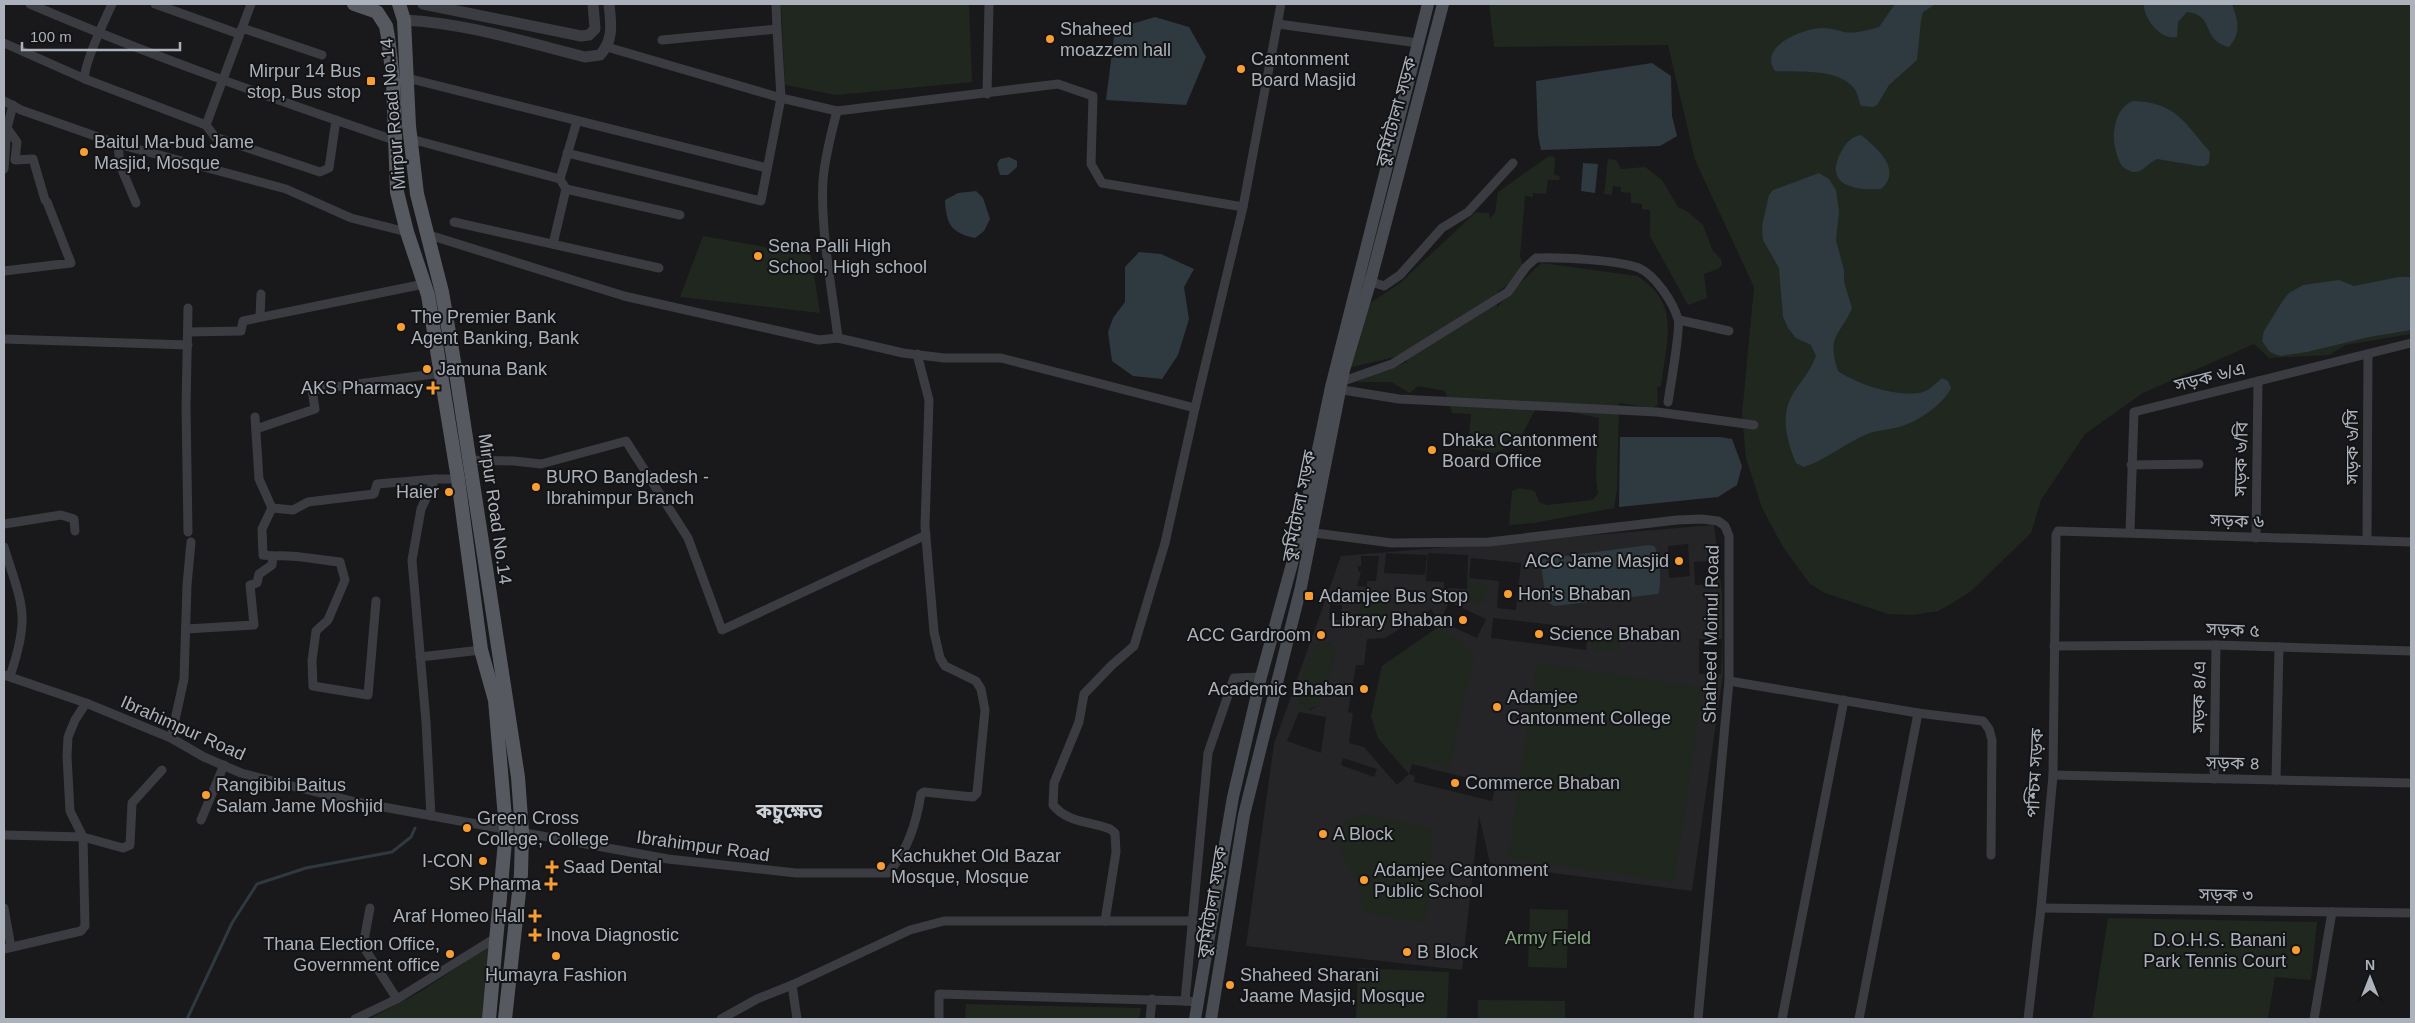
<svg xmlns="http://www.w3.org/2000/svg" width="2415" height="1023" viewBox="0 0 2415 1023" font-family="Arial,'Noto Sans Bengali',sans-serif">
  <style>
    .built { fill: #252528; fill-rule: evenodd }
    .green { fill: #1f271f }
    .water { fill: #2e3a40 }
    .lines { fill: none; stroke-linecap: round; stroke-linejoin: round }
    .stream { stroke: #2e3a40; stroke-width: 3 }
    .minor { stroke: #3a3c41; stroke-width: 9 }
    .tertiary { stroke: #3a3c41; stroke-width: 11 }
    .secondary { stroke: #484b51; stroke-width: 12 }
    .primary { stroke: #565960; stroke-width: 14 }
    .poi-dot { fill: #f99e33; stroke: #141416; stroke-width: 2 }
    .labels { text-anchor: middle; dominant-baseline: central; stroke-width: 4; stroke-linejoin: round; paint-order: stroke }
    .poi-label { font-size: 18px; fill: #abb2bb; stroke: #141416; text-anchor: start }
    .street-label { font-size: 18px; fill: #abb2bb; stroke: #141416 }
    .park-label { font-size: 18px; fill: #84a781; stroke: #141416 }
    .quarter-label { font-size: 20px; font-weight: bold; fill: #ccd0d7; stroke: #141416 }
  </style>
  <rect width="100%" height="100%" fill="#19191b"/>
  <path class="built" d="M 1714,525 L 1722,593 L 1723,674 L 1692,891 L 1498,866 L 1490,863 L 1479,816 L 1462,970 L 1246,946 L 1274,744 L 1341,556 ZM 1688,544 L 1690,576 L 1669,578 L 1668,546 ZM 1386,553 L 1427,555 L 1425,575 L 1384,573 ZM 1428,553 L 1468,555 L 1467,589 L 1444,588 L 1444,582 L 1426,581 ZM 1361,556 L 1379,556 L 1376,581 L 1367,581 L 1367,587 L 1357,586 L 1361,572 L 1358,571 L 1358,566 L 1361,566 ZM 1471,558 L 1521,563 L 1516,610 L 1497,608 L 1499,581 L 1469,578 ZM 1715,561 L 1717,584 L 1695,585 L 1694,562 ZM 1449,602 L 1486,619 L 1477,638 L 1440,621 ZM 1330,604 L 1342,605 L 1341,620 L 1329,620 ZM 1431,609 L 1441,625 L 1382,666 L 1371,716 L 1378,738 L 1409,774 L 1397,785 L 1364,747 L 1349,743 L 1353,713 L 1348,712 L 1356,665 L 1364,665 L 1367,639 L 1385,638 ZM 1493,618 L 1588,629 L 1586,650 L 1491,638 ZM 1699,639 L 1722,639 L 1721,674 L 1699,674 ZM 1326,643 L 1332,644 L 1318,706 L 1310,710 L 1298,694 L 1302,679 L 1318,644 ZM 1455,669 L 1381,736 L 1376,714 ZM 1299,712 L 1326,717 L 1321,753 L 1287,741 ZM 1343,758 L 1377,769 L 1374,777 L 1341,765 ZM 1412,764 L 1496,785 L 1492,801 L 1414,782 L 1415,776 L 1409,774 Z"/>
  <g class="green">
    <path d="M 781,4 L 969,4 L 972,82 L 836,95 L 785,85 Z"/>
    <path d="M 1489,4 L 2411,4 L 2411,334 L 2346,345 L 2329,355 L 2269,358 L 2254,344 L 2143,393 L 2085,434 L 2041,500 L 2031,533 L 1970,592 L 1949,605 L 1938,611 L 1913,615 L 1888,614 L 1825,593 L 1810,584 L 1783,547 L 1762,508 L 1746,458 L 1742,414 L 1754,287 L 1695,160 L 1668,45 L 1494,47 Z"/>
    <path d="M 1549,156 L 1555,157 L 1554,175 L 1560,176 L 1559,180 L 1548,180 L 1546,194 L 1533,193 L 1532,199 L 1530,196 L 1525,196 L 1520,256 L 1523,267 L 1509,283 L 1497,293 L 1497,308 C 1498,305 1536,267 1542,263 L 1637,276 C 1682,303 1666,343 1661,386 L 1657,387 L 1658,405 L 1652,408 L 1619,403 L 1617,490 L 1614,508 L 1534,523 L 1509,525 L 1512,491 L 1520,488 L 1535,491 L 1539,502 L 1547,505 L 1593,500 L 1598,493 C 1593,468 1599,443 1599,418 L 1560,410 L 1536,408 L 1518,443 L 1494,453 L 1468,448 L 1471,414 L 1452,413 L 1445,391 L 1418,386 L 1410,393 L 1391,382 L 1356,382 L 1407,362 L 1407,358 L 1403,355 L 1348,368 L 1369,304 L 1400,283 L 1476,212 L 1489,213 L 1490,218 L 1495,213 L 1498,192 Z"/>
    <path d="M 1608,159 L 1616,160 L 1621,169 L 1645,167 L 1662,180 L 1678,207 L 1688,212 L 1703,225 L 1713,251 L 1721,259 L 1722,265 L 1718,269 L 1704,274 L 1707,298 L 1688,305 L 1650,236 L 1650,210 L 1642,209 L 1642,204 L 1631,203 L 1631,193 L 1621,192 L 1621,187 L 1613,186 L 1612,195 L 1604,194 Z"/>
    <path d="M 703,236 L 811,255 L 820,313 L 680,297 Z"/>
    <path d="M 1469,582 L 1487,584 L 1484,604 L 1467,601 Z"/>
    <path d="M 1361,595 L 1388,597 L 1387,625 L 1359,624 Z"/>
    <path d="M 1437,628 L 1465,643 L 1463,647 L 1475,653 L 1452,754 L 1449,767 L 1429,762 L 1427,767 L 1412,763 L 1403,767 L 1378,738 L 1381,736 L 1378,736 L 1372,717 L 1376,715 L 1372,714 L 1382,668 L 1386,669 L 1385,665 L 1433,631 L 1436,633 Z"/>
    <path d="M 1593,630 L 1620,631 L 1620,650 L 1592,650 Z"/>
    <path d="M 1326,643 L 1332,644 L 1335,650 L 1331,675 L 1318,706 L 1305,710 L 1301,708 C 1293,688 1307,661 1318,644 Z"/>
    <path d="M 1537,663 L 1703,688 L 1674,882 L 1508,858 Z"/>
    <path d="M 1366,814 L 1433,829 L 1426,923 L 1364,913 L 1358,882 L 1339,849 L 1344,822 Z"/>
    <path d="M 1530,909 L 1568,910 L 1567,968 L 1528,967 Z"/>
    <path d="M 2108,918 L 2317,922 L 2311,980 L 2275,977 L 2268,1019 L 2092,1019 Z"/>
    <path d="M 493,943 L 484,1019 L 369,1019 L 420,992 Z"/>
    <path d="M 1358,968 L 1449,972 L 1447,1019 L 1356,1019 Z"/>
    <path d="M 1478,1000 L 1565,1001 L 1565,1019 L 1478,1019 Z"/>
    <path d="M 966,1004 L 1141,1008 L 1139,1019 L 965,1019 Z"/>
  </g>
  <g class="water">
    <path d="M 1895,4 L 1936,4 L 1923,12 L 1921,20 L 1917,60 L 1889,85 L 1877,105 L 1873,107 L 1861,106 C 1858,99 1858,93 1854,88 C 1836,67 1799,73 1775,71 C 1758,47 1801,29 1821,28 C 1829,28 1837,30 1844,32 C 1855,34 1868,30 1879,27 Z"/>
    <path d="M 2144,4 L 2232,4 C 2238,21 2242,32 2229,47 C 2201,41 2215,14 2187,12 L 2178,22 L 2177,37 C 2161,41 2143,18 2144,4 Z"/>
    <path d="M 1155,17 L 1189,27 L 1206,57 L 1186,105 L 1106,100 L 1115,29 Z"/>
    <path d="M 1652,63 L 1671,76 L 1672,116 L 1677,136 L 1660,146 L 1541,150 L 1538,135 L 1536,81 Z"/>
    <path d="M 2133,101 C 2177,102 2185,124 2210,152 L 2209,163 L 2205,166 L 2199,166 L 2157,159 C 2143,166 2139,180 2122,166 C 2110,147 2110,110 2133,101 Z"/>
    <path d="M 1861,135 C 1877,148 1903,170 1881,189 C 1855,191 1823,185 1841,152 C 1846,143 1850,137 1861,135 Z"/>
    <path d="M 1009,157 L 1017,161 L 1017,167 L 1008,175 L 1000,175 L 997,164 L 1000,159 Z"/>
    <path d="M 1583,163 L 1598,164 L 1595,193 L 1581,191 Z"/>
    <path d="M 1819,173 L 1829,179 L 1836,190 L 1839,211 L 1836,240 L 1844,270 L 1844,282 L 1852,308 C 1840,337 1826,334 1838,371 C 1856,384 1897,397 1919,393 C 1928,392 1935,384 1942,378 L 1948,381 L 1951,388 C 1943,405 1917,422 1899,427 C 1888,430 1876,430 1865,435 C 1844,444 1827,459 1804,467 L 1796,463 C 1786,439 1779,412 1796,389 C 1804,378 1811,369 1816,356 L 1811,345 L 1796,338 L 1788,328 L 1783,317 L 1779,268 L 1763,240 L 1762,226 L 1769,195 L 1773,190 Z"/>
    <path d="M 976,191 L 983,198 L 990,219 L 984,231 L 975,238 C 951,233 946,224 945,200 L 958,193 Z"/>
    <path d="M 1139,252 L 1161,254 L 1194,269 L 1184,287 L 1189,319 L 1178,355 L 1162,379 L 1133,376 L 1112,361 L 1108,332 L 1113,318 L 1125,302 L 1125,267 Z"/>
    <path d="M 2399,277 L 2411,277 L 2411,330 L 2369,337 L 2307,352 L 2280,356 L 2270,352 L 2262,341 L 2264,331 L 2282,302 L 2289,293 L 2303,285 L 2339,280 L 2354,286 Z"/>
    <path d="M 1620,437 L 1720,437 L 1732,439 L 1742,466 L 1737,485 L 1718,497 L 1619,507 Z"/>
    <path d="M 1649,545 L 1654,546 C 1660,554 1662,586 1658,594 L 1554,606 L 1546,601 L 1541,564 L 1543,559 Z"/>
  </g>
  <g class="lines">
    <path class="stream" d="M 187,1019 L 232,923 L 257,884 L 306,868 L 392,852 L 411,837 L 415,828"/>
    <g class="minor">
      <path d="M 30,4 C 149,55 271,98 394,140"/>
      <path d="M 112,4 C 106,17 82,67 85,79 L 206,125"/>
      <path d="M 155,4 L 239,34"/>
      <path d="M 251,4 L 206,125 L 215,137 L 320,172 L 329,168 L 336,120"/>
      <path d="M 1278,24 L 1418,43"/>
      <path d="M 242,28 L 322,55"/>
      <path d="M 4,43 L 85,79"/>
      <path d="M 607,47 L 781,98 L 837,111 L 1058,84 L 1093,96 L 1091,164 L 1102,183 L 1243,207"/>
      <path d="M 407,78 L 767,168"/>
      <path d="M 987,94 L 989,4"/>
      <path d="M 4,101 L 21,110 L 118,144 L 286,189 L 351,218 L 407,232"/>
      <path d="M 837,111 C 831,134 825,156 823,180 C 820,227 832,290 838,338"/>
      <path d="M 411,139 L 560,179 L 566,189 L 553,244"/>
      <path d="M 118,144 L 120,165 L 136,203"/>
      <path d="M 567,153 L 761,201 L 781,98 L 777,29 L 662,40 L 777,29 L 776,4"/>
      <path d="M 4,169 L 7,128 L 13,105"/>
      <path d="M 560,179 L 577,121"/>
      <path d="M 566,189 L 680,215"/>
      <path d="M 454,222 L 659,268"/>
      <path d="M 426,234 L 624,296 L 819,340 L 838,338 L 903,353 L 944,358 L 1001,358 L 1195,408"/>
      <path d="M 4,271 L 71,263 L 47,202 L 45,200 L 33,159 L 15,160 L 17,142 L 7,128"/>
      <path d="M 1366,280 L 1384,286 L 1400,275 L 1442,228 L 1468,212 L 1513,163"/>
      <path d="M 188,308 L 186,406 L 188,532"/>
      <path d="M 260,317 L 261,294"/>
      <path d="M 1679,320 L 1729,331"/>
      <path d="M 188,332 L 241,331 L 243,321 L 424,284"/>
      <path d="M 4,339 L 188,345"/>
      <path d="M 1338,383 L 1392,364 L 1508,292 L 1526,267 L 1536,258 C 1559,257 1618,260 1639,268 C 1655,275 1673,302 1678,319 C 1681,328 1670,388 1668,402"/>
      <path d="M 1337,389 L 1399,399 L 1657,412 L 1754,425"/>
      <path d="M 255,417 L 259,479 L 272,508 L 262,529 L 263,555 L 273,556"/>
      <path d="M 256,429 L 315,409 L 312,390 L 441,373"/>
      <path d="M 468,460 L 514,461 L 541,464 L 626,441 L 688,538 L 722,630 L 926,535"/>
      <path d="M 2131,465 L 2199,464"/>
      <path d="M 272,508 L 293,510 L 308,502 L 374,494 L 377,484 L 435,479"/>
      <path d="M 4,524 L 61,515 L 74,519 L 75,531"/>
      <path d="M 1307,532 L 1392,543 L 1489,542 L 1677,520 L 1702,519 L 1718,521 L 1725,526 L 1729,536 L 1729,681 L 1698,1019"/>
      <path d="M 2130,532 L 2134,412 L 2411,343"/>
      <path d="M 2256,538 L 2258,381"/>
      <path d="M 2367,540 L 2368,354"/>
      <path d="M 4,547 C 22,605 31,615 10,676"/>
      <path d="M 186,629 L 254,625 L 250,585 L 257,583 L 259,574 L 272,565 L 273,556 C 295,554 317,560 340,562 L 345,580 L 328,620 L 316,631 L 312,661 L 313,686 L 368,695 L 376,601"/>
      <path d="M 2054,646 L 2216,645 L 2411,651"/>
      <path d="M 420,657 L 481,650"/>
      <path d="M 4,675 L 86,703 L 171,738 L 204,757 L 241,773 L 356,802 L 668,859 L 796,873 L 888,873 C 908,850 916,824 921,794 L 924,792 L 973,797 L 977,793 L 985,710 L 981,689 L 976,681 L 945,666 L 940,658 L 934,632 L 925,526 L 929,400 L 917,354"/>
      <path d="M 1729,681 L 1918,713 L 1983,721 L 1989,729 L 1992,740 L 1991,855"/>
      <path d="M 171,738 L 184,679 L 187,585 L 191,542"/>
      <path d="M 2053,775 L 2411,783"/>
      <path d="M 2214,779 L 2216,645"/>
      <path d="M 2276,780 L 2279,647"/>
      <path d="M 431,816 L 426,722 L 412,560 L 421,509 L 435,479 L 458,479"/>
      <path d="M 201,820 L 224,765"/>
      <path d="M 4,835 L 83,837 L 123,848 L 130,845 L 132,803 L 162,770"/>
      <path d="M 4,908 L 11,947"/>
      <path d="M 370,908 L 363,946 L 397,999"/>
      <path d="M 2041,908 L 2411,913"/>
      <path d="M 1105,921 L 1116,852 L 1115,833 L 1110,829 C 1089,821 1068,823 1053,805 L 1054,783 L 1079,722 L 1084,694 L 1112,665 L 1134,646 L 1165,543 L 1195,408 L 1243,207 L 1281,4"/>
      <path d="M 4,949 L 81,931 L 85,926 L 83,837 L 70,811 L 67,756 L 68,737 L 75,720 L 86,703"/>
      <path d="M 792,985 L 797,1019"/>
      <path d="M 1197,1002 L 1185,1001 L 1208,753 L 1234,678 L 1261,677"/>
      <path d="M 355,1019 L 397,999 L 497,937"/>
      <path d="M 721,1019 L 757,999 L 792,985 L 910,930 L 944,921 L 1193,921"/>
      <path d="M 939,1019 L 939,994 L 1185,1001"/>
      <path d="M 1150,1019 L 1152,999"/>
      <path d="M 1782,1019 L 1844,700"/>
      <path d="M 1859,1019 L 1918,713"/>
      <path d="M 2028,1019 L 2041,908 L 2053,775 L 2056,535 L 2058,531 L 2411,542"/>
      <path d="M 2314,1019 L 2332,912"/>
    </g>
    <g class="tertiary">
      <path d="M 423,4 L 581,36 L 589,35 L 595,29 L 593,4"/>
      <path d="M 404,20 C 465,23 526,42 585,57 L 600,55 C 614,40 611,23 609,4"/>
    </g>
    <g class="secondary">
      <path d="M 1195,1019 L 1233,797 L 1261,677 L 1301,531 L 1331,387 L 1428,4"/>
      <path d="M 1211,1019 L 1244,815 L 1301,587 L 1344,370 L 1370,283 L 1443,4"/>
    </g>
    <g class="primary">
      <path d="M 354,4 L 377,12 L 386,26 L 388,37 L 393,80 L 397,192 L 407,232 L 428,295 L 458,479 L 481,650 L 495,700 L 506,830 L 489,1019"/>
      <path d="M 399,4 L 404,20 L 409,126 L 417,194 L 442,292 L 457,379 L 518,777 L 522,832 L 521,874 L 505,1019"/>
    </g>
  </g>
  <g class="poi-dot">
    <circle cx="1050" cy="39" r="5"/>
    <circle cx="1241" cy="69" r="5"/>
    <rect x="366" y="76" width="10" height="10" rx="2.5"/>
    <circle cx="84" cy="152" r="5"/>
    <circle cx="758" cy="256" r="5"/>
    <circle cx="401" cy="327" r="5"/>
    <circle cx="427" cy="369" r="5"/>
    <path d="M430.5 380.5h5v5h5v5h-5v5h-5v-5h-5v-5h5z"/>
    <circle cx="1432" cy="450" r="5"/>
    <circle cx="536" cy="487" r="5"/>
    <circle cx="449" cy="492" r="5"/>
    <circle cx="1679" cy="561" r="5"/>
    <circle cx="1508" cy="594" r="5"/>
    <rect x="1304" y="591" width="10" height="10" rx="2.5"/>
    <circle cx="1463" cy="620" r="5"/>
    <circle cx="1539" cy="634" r="5"/>
    <circle cx="1321" cy="635" r="5"/>
    <circle cx="1364" cy="689" r="5"/>
    <circle cx="1497" cy="707" r="5"/>
    <circle cx="1455" cy="783" r="5"/>
    <circle cx="206" cy="795" r="5"/>
    <circle cx="467" cy="828" r="5"/>
    <circle cx="1323" cy="834" r="5"/>
    <circle cx="483" cy="861" r="5"/>
    <circle cx="881" cy="866" r="5"/>
    <path d="M549.5 859.5h5v5h5v5h-5v5h-5v-5h-5v-5h5z"/>
    <circle cx="1364" cy="880" r="5"/>
    <path d="M548.5 876.5h5v5h5v5h-5v5h-5v-5h-5v-5h5z"/>
    <path d="M532.5 908.5h5v5h5v5h-5v5h-5v-5h-5v-5h5z"/>
    <path d="M532.5 927.5h5v5h5v5h-5v5h-5v-5h-5v-5h5z"/>
    <circle cx="2296" cy="950" r="5"/>
    <circle cx="1407" cy="952" r="5"/>
    <circle cx="450" cy="954" r="5"/>
    <circle cx="556" cy="956" r="5"/>
    <circle cx="1230" cy="985" r="5"/>
  </g>
  <g class="labels">
    <g class="poi-label">
      <text x="1060" y="29">Shaheed<tspan x="1060" dy="21">moazzem hall</tspan></text>
      <text x="1251" y="59">Cantonment<tspan x="1251" dy="21">Board Masjid</tspan></text>
      <text x="361" y="71" text-anchor="end">Mirpur 14 Bus<tspan x="361" dy="21">stop, Bus stop</tspan></text>
      <text x="94" y="142">Baitul Ma-bud Jame<tspan x="94" dy="21">Masjid, Mosque</tspan></text>
      <text x="768" y="246">Sena Palli High<tspan x="768" dy="21">School, High school</tspan></text>
      <text x="411" y="317">The Premier Bank<tspan x="411" dy="21">Agent Banking, Bank</tspan></text>
      <text x="437" y="369">Jamuna Bank</text>
      <text x="423" y="388" text-anchor="end">AKS Pharmacy</text>
      <text x="1442" y="440">Dhaka Cantonment<tspan x="1442" dy="21">Board Office</tspan></text>
      <text x="546" y="477">BURO Bangladesh -<tspan x="546" dy="21">Ibrahimpur Branch</tspan></text>
      <text x="439" y="492" text-anchor="end">Haier</text>
      <text x="1669" y="561" text-anchor="end">ACC Jame Masjid</text>
      <text x="1518" y="594">Hon's Bhaban</text>
      <text x="1319" y="596">Adamjee Bus Stop</text>
      <text x="1453" y="620" text-anchor="end">Library Bhaban</text>
      <text x="1549" y="634">Science Bhaban</text>
      <text x="1311" y="635" text-anchor="end">ACC Gardroom</text>
      <text x="1354" y="689" text-anchor="end">Academic Bhaban</text>
      <text x="1507" y="697">Adamjee<tspan x="1507" dy="21">Cantonment College</tspan></text>
      <text x="1465" y="783">Commerce Bhaban</text>
      <text x="216" y="785">Rangibibi Baitus<tspan x="216" dy="21">Salam Jame Moshjid</tspan></text>
      <text x="477" y="818">Green Cross<tspan x="477" dy="21">College, College</tspan></text>
      <text x="1333" y="834">A Block</text>
      <text x="891" y="856">Kachukhet Old Bazar<tspan x="891" dy="21">Mosque, Mosque</tspan></text>
      <text x="473" y="861" text-anchor="end">I-CON</text>
      <text x="563" y="867">Saad Dental</text>
      <text x="1374" y="870">Adamjee Cantonment<tspan x="1374" dy="21">Public School</tspan></text>
      <text x="541" y="884" text-anchor="end">SK Pharma</text>
      <text x="525" y="916" text-anchor="end">Araf Homeo Hall</text>
      <text x="546" y="935">Inova Diagnostic</text>
      <text x="2286" y="940" text-anchor="end">D.O.H.S. Banani<tspan x="2286" dy="21">Park Tennis Court</tspan></text>
      <text x="440" y="944" text-anchor="end">Thana Election Office,<tspan x="440" dy="21">Government office</tspan></text>
      <text x="1417" y="952">B Block</text>
      <text x="556" y="975" text-anchor="middle">Humayra Fashion</text>
      <text x="1240" y="975">Shaheed Sharani<tspan x="1240" dy="21">Jaame Masjid, Mosque</tspan></text>
    </g>
    <g class="street-label">
      <text transform="translate(1396 112) rotate(-75)">কুর্মিটোলা সড়ক</text>
      <text transform="translate(393 114) rotate(-95)">Mirpur Road No.14</text>
      <text transform="translate(2210 377) rotate(-14)">সড়ক ৬/এ</text>
      <text transform="translate(2352 447) rotate(-90)">সড়ক ৬/সি</text>
      <text transform="translate(2241 459) rotate(-89)">সড়ক ৬/বি</text>
      <text transform="translate(1299 506) rotate(-79)">কুর্মিটোলা সড়ক</text>
      <text transform="translate(495 509) rotate(82)">Mirpur Road No.14</text>
      <text transform="translate(2237 521) rotate(2)">সড়ক ৬</text>
      <text transform="translate(2233 630) rotate(2)">সড়ক ৫</text>
      <text transform="translate(1711 634) rotate(-89)">Shaheed Moinul Road</text>
      <text transform="translate(2199 697) rotate(-89)">সড়ক ৪/এ</text>
      <text transform="translate(183 728) rotate(24)">Ibrahimpur Road</text>
      <text transform="translate(2233 763) rotate(1)">সড়ক ৪</text>
      <text transform="translate(2035 773) rotate(-87)">পশ্চিম সড়ক</text>
      <text transform="translate(703 846) rotate(8)">Ibrahimpur Road</text>
      <text transform="translate(2226 895) rotate(1)">সড়ক ৩</text>
      <text transform="translate(1212 902) rotate(-81)">কুর্মিটোলা সড়ক</text>
    </g>
    <g class="park-label">
      <text x="1548" y="938">Army Field</text>
    </g>
    <g class="quarter-label">
      <text x="789" y="811">কচুক্ষেত</text>
    </g>
  </g>
  <rect width="2415" height="1023" fill="none" stroke="#abb2bb" stroke-width="10"/>
  <g transform="translate(2370 978)" stroke="#141416" stroke-width="4" paint-order="stroke">
  <path d="M0-4L9 19L0 12L-9 19Z" fill="#abb2bb"/>
  <text y="-8" font-size="14" font-weight="bold" text-anchor="middle" fill="#abb2bb">N</text>
  </g>
  <path d="M22 42v8h158v-8" fill="none" stroke="#abb2bb" stroke-width="2.5"/>
  <text x="30" y="42" font-size="15" fill="#abb2bb" stroke="#141416" stroke-width="4" paint-order="stroke">100 m</text>
</svg>
